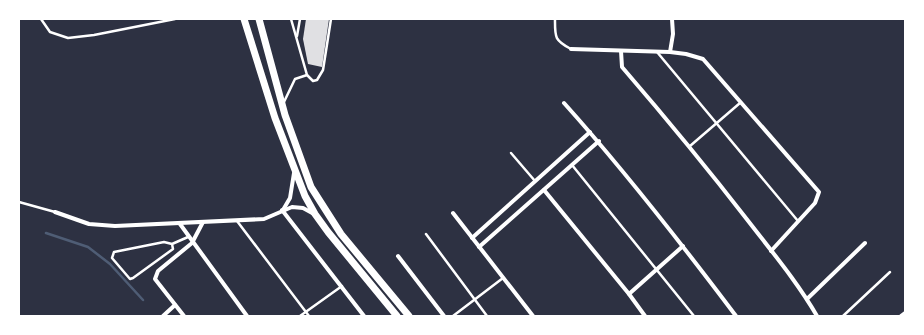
<svg xmlns="http://www.w3.org/2000/svg" width="924" height="335" viewBox="0 0 924 335" font-family="'Alegreya Sans',sans-serif">
  <style>
    .lines { fill: none; stroke-linecap: round; stroke-linejoin: round }
    .stream { stroke: #4f5d75; stroke-width: 2.5 }
    .building { fill: #e0e0e3 }
    .service { stroke: #fff; stroke-width: 2.5 }
    .minor { stroke: #fff; stroke-width: 4 }
    .primary { stroke: #fff; stroke-width: 7 }
  </style>
  <rect width="100%" height="100%" fill="#2d3142"/>
  <g class="lines">
    <path class="stream" d="M 46,233 L 88,247 L 110,264 L 143,300"/>
  </g>
  <path class="building" d="M 306,19 L 329,19 L 322,67 L 308,64 L 303,39 Z"/>
  <g class="lines">
    <g class="service">
      <path d="M 41,19 L 50,32 L 68,38 L 94,35 L 175,19"/>
      <path d="M 291,19 L 307,75 L 313,81 L 317,80 L 323,70 L 331,19"/>
      <path d="M 555,19 C 555,37 554,40 571,49"/>
      <path d="M 297,36 L 300,19"/>
      <path d="M 657,52 L 798,221"/>
      <path d="M 283,104 L 295,79 L 307,75"/>
      <path d="M 690,146 L 740,103"/>
      <path d="M 511,153 L 535,181"/>
      <path d="M 572,165 L 694,316"/>
      <path d="M 19,202 L 55,212"/>
      <path d="M 237,221 L 309,316"/>
      <path d="M 426,234 L 487,316"/>
      <path d="M 172,244 L 173,249 L 133,278 L 130,279 L 112,258 L 114,252 L 164,242 L 172,244 L 188,237"/>
      <path d="M 300,316 L 342,286"/>
      <path d="M 453,316 L 503,278"/>
      <path d="M 843,316 L 890,272"/>
    </g>
    <g class="minor">
      <path d="M 571,49 L 670,52 L 686,54 L 703,59 L 819,192 L 815,203 L 771,251"/>
      <path d="M 621,51 L 622,67 C 666,118 708,169 749,222 C 773,253 798,283 817,316"/>
      <path d="M 670,52 L 673,34 L 672,19"/>
      <path d="M 564,103 C 625,171 681,243 736,316"/>
      <path d="M 544,190 L 629,294 L 645,316"/>
      <path d="M 282,210 L 364,316"/>
      <path d="M 283,210 L 290,198 L 294,173"/>
      <path d="M 55,212 L 89,224 L 115,226 L 264,219 L 292,207 L 303,208 L 314,214"/>
      <path d="M 453,213 L 533,316"/>
      <path d="M 180,224 L 247,316"/>
      <path d="M 472,238 L 590,132"/>
      <path d="M 479,247 L 599,141"/>
      <path d="M 398,256 L 444,316"/>
      <path d="M 629,294 L 683,246"/>
      <path d="M 807,299 L 865,243"/>
      <path d="M 163,316 L 175,305"/>
      <path d="M 184,316 L 155,279 L 158,271 L 192,243 L 203,222"/>
      <path d="M 901,316 L 905,313"/>
    </g>
    <g class="primary">
      <path d="M 244,19 L 275,118 L 305,196 L 315,214 L 328,232 L 397,316"/>
      <path d="M 259,19 L 285,115 L 311,187 L 341,234 L 409,316"/>
    </g>
  </g>
  <rect width="924" height="335" fill="none" stroke="#ffffff" stroke-width="40"/>
</svg>
